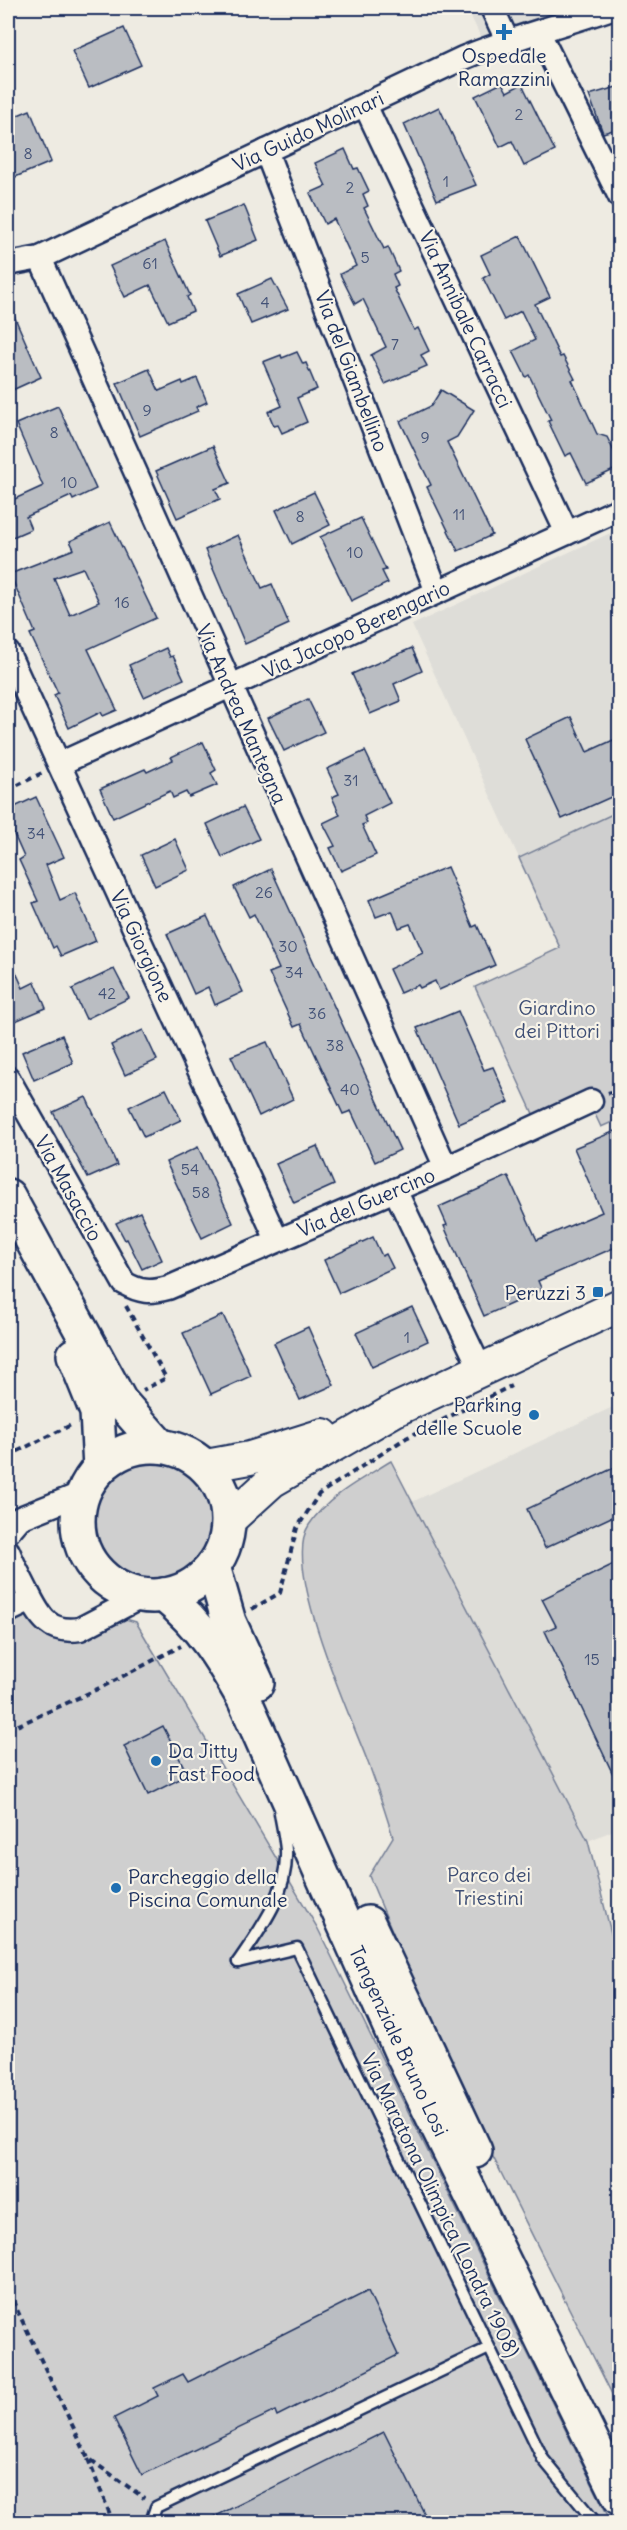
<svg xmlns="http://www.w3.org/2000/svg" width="627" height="2530" viewBox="0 0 627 2530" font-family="Delius,sans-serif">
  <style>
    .built { fill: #deddd8 }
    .green { fill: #cfcfcf; stroke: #757f96; stroke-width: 1.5 }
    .building { fill: #babdc2; stroke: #1b2f5e; stroke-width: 1.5; fill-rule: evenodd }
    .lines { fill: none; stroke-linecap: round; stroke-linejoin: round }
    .lane-casing { stroke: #1b2f5e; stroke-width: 15 }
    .street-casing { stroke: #1b2f5e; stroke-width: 27 }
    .secondary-casing { stroke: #1b2f5e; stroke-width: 36 }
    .primary-casing { stroke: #1b2f5e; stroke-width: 38 }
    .path { stroke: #1b2f5e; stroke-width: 4; stroke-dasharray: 6 4.5; stroke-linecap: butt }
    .lane { stroke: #f7f3e8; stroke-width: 10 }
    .street { stroke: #f7f3e8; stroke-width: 22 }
    .secondary { stroke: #f7f3e8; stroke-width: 32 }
    .primary { stroke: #f7f3e8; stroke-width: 33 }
    .poi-dot { fill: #1f6fb2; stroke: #f7f3e8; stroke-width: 2 }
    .labels { text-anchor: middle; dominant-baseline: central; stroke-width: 4.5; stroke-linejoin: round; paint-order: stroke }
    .number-label { font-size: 16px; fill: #435277 }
    .poi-label { font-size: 20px; fill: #1b2f5e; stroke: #f7f3e8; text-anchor: end }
    .street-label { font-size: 20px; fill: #1b2f5e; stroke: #f7f3e8 }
    .park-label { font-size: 20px; fill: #3f4f75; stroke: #f7f3e8 }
  </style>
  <rect width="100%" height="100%" fill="#eeebe2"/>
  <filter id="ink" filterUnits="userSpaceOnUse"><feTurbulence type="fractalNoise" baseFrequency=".0167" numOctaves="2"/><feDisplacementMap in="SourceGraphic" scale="12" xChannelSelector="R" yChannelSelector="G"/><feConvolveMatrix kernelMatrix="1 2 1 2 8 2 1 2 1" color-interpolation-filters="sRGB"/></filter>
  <g filter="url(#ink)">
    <g class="built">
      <path d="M 467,8 L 610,8 L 484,44 Z"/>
      <path d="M 619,529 L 619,811 L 519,858 L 412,625 Z"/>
      <path d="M 619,1404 L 619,1828 L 588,1841 L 412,1502 Z"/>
    </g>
    <g class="green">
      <path d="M 619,811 L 619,1119 L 601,1127 L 586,1095 L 535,1118 L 475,987 L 560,948 L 519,858 Z"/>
      <circle cx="153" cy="1521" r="61"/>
      <path d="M 391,1461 L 588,1841 L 620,1969 L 619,2408 L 458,2087 L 369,1876 L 393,1837 C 385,1812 377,1785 367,1760 C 350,1715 281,1566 309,1525 C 328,1496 362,1479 391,1461 Z"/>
      <path d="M 27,1609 L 59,1638 L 108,1614 L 136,1622 L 317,1927 L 611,2522 L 8,2522 L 8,1618 Z"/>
    </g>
    <g class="building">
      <path d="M 124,28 L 141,65 L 89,88 L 72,51 Z"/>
      <path d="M 502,83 L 507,92 L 522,84 L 555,151 L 524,166 L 512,141 L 500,147 L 475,96 Z"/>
      <path d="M 620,86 L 620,128 L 603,133 L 589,95 Z"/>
      <path d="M 439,107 L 476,185 L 437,200 L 404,124 Z"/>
      <path d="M 30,110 L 51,162 L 8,180 L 8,119 Z"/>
      <path d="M 345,149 L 354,169 L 358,168 L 369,191 L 363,194 L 368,206 L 364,208 L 384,249 L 388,247 L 399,271 L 393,274 L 398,286 L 394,288 L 414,330 L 418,328 L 429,351 L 421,355 L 427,366 L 385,384 L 371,355 L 386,347 L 363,299 L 355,304 L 340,274 L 356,266 L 334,219 L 325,224 L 310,193 L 326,186 L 315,163 Z"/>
      <path d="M 244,205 L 258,240 L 220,256 L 205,221 Z"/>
      <path d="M 520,236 L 550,297 L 535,304 L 560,357 L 563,356 L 575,379 L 572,380 L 597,434 L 607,437 L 620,464 L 620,467 L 586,483 L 571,453 L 565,456 L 548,421 L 551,420 L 529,375 L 526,377 L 513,351 L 535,340 L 521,311 L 504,320 L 483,278 L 490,274 L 481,255 Z"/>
      <path d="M 165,241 L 190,295 L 187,297 L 193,311 L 168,322 L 150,285 L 125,297 L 110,266 Z"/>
      <path d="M 272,279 L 288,309 L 251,324 L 238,294 Z"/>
      <path d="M 8,302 L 41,377 L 8,392 Z"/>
      <path d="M 297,352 L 303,364 L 306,363 L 317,389 L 297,398 L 307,422 L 282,433 L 278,425 L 274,426 L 268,412 L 282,406 L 263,362 L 281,355 L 282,358 Z"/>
      <path d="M 149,369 L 159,391 L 182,381 L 183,384 L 197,378 L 207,402 L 196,407 L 198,411 L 140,436 L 117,383 Z"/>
      <path d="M 441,390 L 474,410 L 457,437 L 447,442 L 492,535 L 458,551 L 427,487 L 431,485 L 400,421 L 431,406 Z"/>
      <path d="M 58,406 L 96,489 L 73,500 L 71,496 L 26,517 L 31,529 L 8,539 L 8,502 L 43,486 L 16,424 Z"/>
      <path d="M 213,446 L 230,483 L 215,489 L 220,499 L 177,518 L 156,471 Z"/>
      <path d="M 314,492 L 330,525 L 292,544 L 276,510 Z"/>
      <path d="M 361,518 L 386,570 L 382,571 L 388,583 L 351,601 L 320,537 Z"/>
      <path d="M 110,522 L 156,618 L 88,649 L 117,710 L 103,716 L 101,712 L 69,728 L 54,695 L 58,693 L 30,634 L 35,632 L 10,574 L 74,549 L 70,541 ZM 83,568 L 99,602 L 70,615 L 54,578 Z"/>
      <path d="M 238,535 L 262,588 L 272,584 L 289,624 L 245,644 L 205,550 Z"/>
      <path d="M 166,648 L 170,657 L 173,656 L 184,679 L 144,697 L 129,665 Z"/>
      <path d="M 412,648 L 422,671 L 394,684 L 401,701 L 370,714 L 352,674 Z"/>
      <path d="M 308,699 L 324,732 L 284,751 L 268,718 Z"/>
      <path d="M 571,717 L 587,752 L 620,737 L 620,793 L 562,819 L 525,739 Z"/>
      <path d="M 203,742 L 216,770 L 211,773 L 217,785 L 189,797 L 186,792 L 173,798 L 170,791 L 113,818 L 100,789 L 145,769 L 147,772 L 173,760 L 171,757 Z"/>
      <path d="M 365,751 L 390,803 L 364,816 L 367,823 L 362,825 L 376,855 L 341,871 L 330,848 L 335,846 L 323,823 L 340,815 L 332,797 L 339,794 L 327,769 Z"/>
      <path d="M 36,797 L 64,857 L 46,865 L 60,900 L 75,893 L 96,941 L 61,956 L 56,946 L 53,948 L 33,903 L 38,901 L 19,860 L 24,857 L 8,821 L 8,810 Z"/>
      <path d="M 243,807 L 259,839 L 222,857 L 207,824 Z"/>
      <path d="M 175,839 L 189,870 L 155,886 L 141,855 Z"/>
      <path d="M 447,867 L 473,927 L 477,925 L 495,965 L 439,990 L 435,981 L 420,988 L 418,985 L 400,993 L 389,969 L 423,953 L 410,924 L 399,928 L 392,911 L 376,917 L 369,900 Z"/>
      <path d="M 271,869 L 400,1150 L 375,1162 L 351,1111 L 343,1114 L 301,1024 L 294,1027 L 269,973 L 279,969 L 254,914 L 249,917 L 234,887 Z"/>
      <path d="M 207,916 L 243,992 L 215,1005 L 208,987 L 194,994 L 167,934 Z"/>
      <path d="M 8,954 L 23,988 L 35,982 L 46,1008 L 8,1024 Z"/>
      <path d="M 114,969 L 129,998 L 86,1019 L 72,989 Z"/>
      <path d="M 458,1011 L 484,1070 L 493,1067 L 509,1102 L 459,1124 L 417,1028 Z"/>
      <path d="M 143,1030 L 157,1060 L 125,1075 L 111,1045 Z"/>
      <path d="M 62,1035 L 73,1063 L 34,1080 L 22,1052 Z"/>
      <path d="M 267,1042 L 293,1099 L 259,1116 L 231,1056 Z"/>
      <path d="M 166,1089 L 181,1120 L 144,1137 L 129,1107 Z"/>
      <path d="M 86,1097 L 117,1165 L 88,1178 L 53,1112 Z"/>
      <path d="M 620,1129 L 620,1251 L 618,1246 L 538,1281 L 542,1290 L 484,1316 L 444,1226 L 447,1225 L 439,1207 L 508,1176 L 537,1240 L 602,1212 L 574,1148 Z"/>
      <path d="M 317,1146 L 334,1185 L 294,1203 L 276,1164 Z"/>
      <path d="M 198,1147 L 233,1223 L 202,1238 L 166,1162 Z"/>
      <path d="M 140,1212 L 162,1260 L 142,1269 L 127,1239 L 125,1240 L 116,1223 Z"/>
      <path d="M 373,1237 L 382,1256 L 386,1254 L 393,1268 L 339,1293 L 324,1260 Z"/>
      <path d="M 412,1307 L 428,1341 L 372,1367 L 356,1333 Z"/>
      <path d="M 223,1315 L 251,1376 L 211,1394 L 183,1333 Z"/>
      <path d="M 308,1327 L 334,1385 L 300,1400 L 274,1343 Z"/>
      <path d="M 620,1465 L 620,1513 L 545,1548 L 527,1509 Z"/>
      <path d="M 620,1561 L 620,1789 L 545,1631 L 556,1626 L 542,1599 Z"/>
      <path d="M 163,1726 L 188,1775 L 148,1795 L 124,1746 Z"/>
      <path d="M 368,2291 L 398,2355 L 277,2416 L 275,2411 L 142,2475 L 114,2418 L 158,2396 L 154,2388 L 183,2374 L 188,2382 Z"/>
      <path d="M 384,2432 L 429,2523 L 202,2523 Z"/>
    </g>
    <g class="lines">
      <g class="lane-casing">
        <g id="lane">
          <path d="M 238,1962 L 297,1948 L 543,2459 L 595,2522"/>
          <path d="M 238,1962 C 261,1928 288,1894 286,1850 C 285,1838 282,1825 280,1813"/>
          <path d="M 151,2522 L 156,2507 L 489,2348"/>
        </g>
      </g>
      <g class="street-casing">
        <g id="street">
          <path d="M 492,8 L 507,40"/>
          <path d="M 539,33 L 620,197"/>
          <path d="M 365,105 L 567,533"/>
          <path d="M 266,151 L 437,592"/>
          <path d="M 40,258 L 446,1168"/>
          <path d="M 8,264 L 40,258 L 463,58 C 511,38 562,25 612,8"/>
          <path d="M 8,653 L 277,1240"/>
          <path d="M 59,764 L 620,509"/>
          <path d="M 8,1078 L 124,1283 C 140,1292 150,1293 168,1288 L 446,1168 L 591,1101"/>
          <path d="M 395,1190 L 481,1370"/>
          <path d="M 8,1532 L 20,1518 L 83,1493"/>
          <path d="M 8,1551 C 13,1564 20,1577 26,1589 C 39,1615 47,1634 80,1629 L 143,1596"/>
          <path d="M 8,1611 L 31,1600"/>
        </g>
      </g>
      <g class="secondary-casing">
        <g id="secondary">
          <path d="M 206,1466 L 250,1458 L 323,1435"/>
          <path d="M 228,1521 L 272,1481 L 395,1410 L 620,1305"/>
        </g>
      </g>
      <g class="primary-casing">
        <g id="primary">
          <path d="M 8,1196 L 120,1401 L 160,1446"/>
          <path d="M 74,1355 L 97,1412 L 100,1468"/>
          <circle cx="153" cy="1521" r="75"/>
          <path d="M 213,1566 L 229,1622 L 257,1683"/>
          <path d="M 164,1595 C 202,1626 221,1658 244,1699 L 402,2054 L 620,2498"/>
          <path d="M 368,1923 L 475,2151"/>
        </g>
      </g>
      <g class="path">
        <path d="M 8,790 L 42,773"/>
        <path d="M 608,1093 L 620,1089"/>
        <path d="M 126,1306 L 166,1378 L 143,1390"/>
        <path d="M 8,1456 L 71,1425"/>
        <path d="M 252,1609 L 280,1593 L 297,1528 L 319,1494 L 406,1438 L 511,1386"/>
        <path d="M 8,1730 L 104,1686 L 181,1646"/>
        <path d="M 8,2291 L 88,2458 L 144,2498"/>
        <path d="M 88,2459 L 113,2522"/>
      </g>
      <use href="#lane" class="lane"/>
      <use href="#street" class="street"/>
      <use href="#secondary" class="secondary"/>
      <use href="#primary" class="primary"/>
    </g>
  </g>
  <g class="poi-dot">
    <path d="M501 23h6v6h6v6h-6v6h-6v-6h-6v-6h6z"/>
    <rect x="592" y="1286" width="12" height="12" rx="3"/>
    <circle cx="534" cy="1415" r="6"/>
    <circle cx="156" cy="1761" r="6"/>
    <circle cx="116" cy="1888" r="6"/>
  </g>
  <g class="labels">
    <g class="number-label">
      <text x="519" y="114">2</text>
      <text x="28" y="153">8</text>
      <text x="446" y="181">1</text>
      <text x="350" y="187">2</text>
      <text x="365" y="257">5</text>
      <text x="150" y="263">61</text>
      <text x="265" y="302">4</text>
      <text x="395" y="344">7</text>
      <text x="147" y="410">9</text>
      <text x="54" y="432">8</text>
      <text x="425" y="437">9</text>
      <text x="69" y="482">10</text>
      <text x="459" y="514">11</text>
      <text x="300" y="516">8</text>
      <text x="355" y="552">10</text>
      <text x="122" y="602">16</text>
      <text x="351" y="780">31</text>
      <text x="36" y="833">34</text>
      <text x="264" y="892">26</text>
      <text x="288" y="946">30</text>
      <text x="294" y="972">34</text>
      <text x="107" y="993">42</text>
      <text x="317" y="1013">36</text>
      <text x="335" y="1045">38</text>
      <text x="350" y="1089">40</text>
      <text x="190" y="1169">54</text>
      <text x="201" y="1192">58</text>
      <text x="407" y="1337">1</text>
      <text x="592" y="1659">15</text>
    </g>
    <g class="poi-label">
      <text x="504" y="55" text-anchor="middle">Ospedale<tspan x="504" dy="23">Ramazzini</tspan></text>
      <text x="586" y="1292">Peruzzi 3</text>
      <text x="522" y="1404">Parking<tspan x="522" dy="23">delle Scuole</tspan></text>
      <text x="168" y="1750" text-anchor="start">Da Jitty<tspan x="168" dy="23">Fast Food</tspan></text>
      <text x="128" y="1876" text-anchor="start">Parcheggio della<tspan x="128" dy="23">Piscina Comunale</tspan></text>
    </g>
    <g class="street-label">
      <text transform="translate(308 131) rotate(-25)">Via Guido Molinari</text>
      <text transform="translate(466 319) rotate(65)">Via Annibale Carracci</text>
      <text transform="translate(352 371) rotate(69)">Via del Giambellino</text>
      <text transform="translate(356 629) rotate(-25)">Via Jacopo Berengario</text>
      <text transform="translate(242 714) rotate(66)">Via Andrea Mantegna</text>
      <text transform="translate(142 946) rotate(65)">Via Giorgione</text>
      <text transform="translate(69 1188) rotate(61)">Via Masaccio</text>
      <text transform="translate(366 1202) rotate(-23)">Via del Guercino</text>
      <text transform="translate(399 2041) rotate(65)">Tangenziale Bruno Losi</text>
      <text transform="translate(441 2205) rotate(64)">Via Maratona Olimpica (Londra 1908)</text>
    </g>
    <g class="park-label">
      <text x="557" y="1007">Giardino<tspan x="557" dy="23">dei Pittori</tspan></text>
      <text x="489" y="1874">Parco dei<tspan x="489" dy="23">Triestini</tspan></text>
    </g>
  </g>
  <rect width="627" height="2530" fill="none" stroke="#f7f3e8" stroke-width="30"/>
  <rect x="15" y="15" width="597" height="2500" fill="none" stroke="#1b2f5e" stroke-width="2" filter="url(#ink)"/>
</svg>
